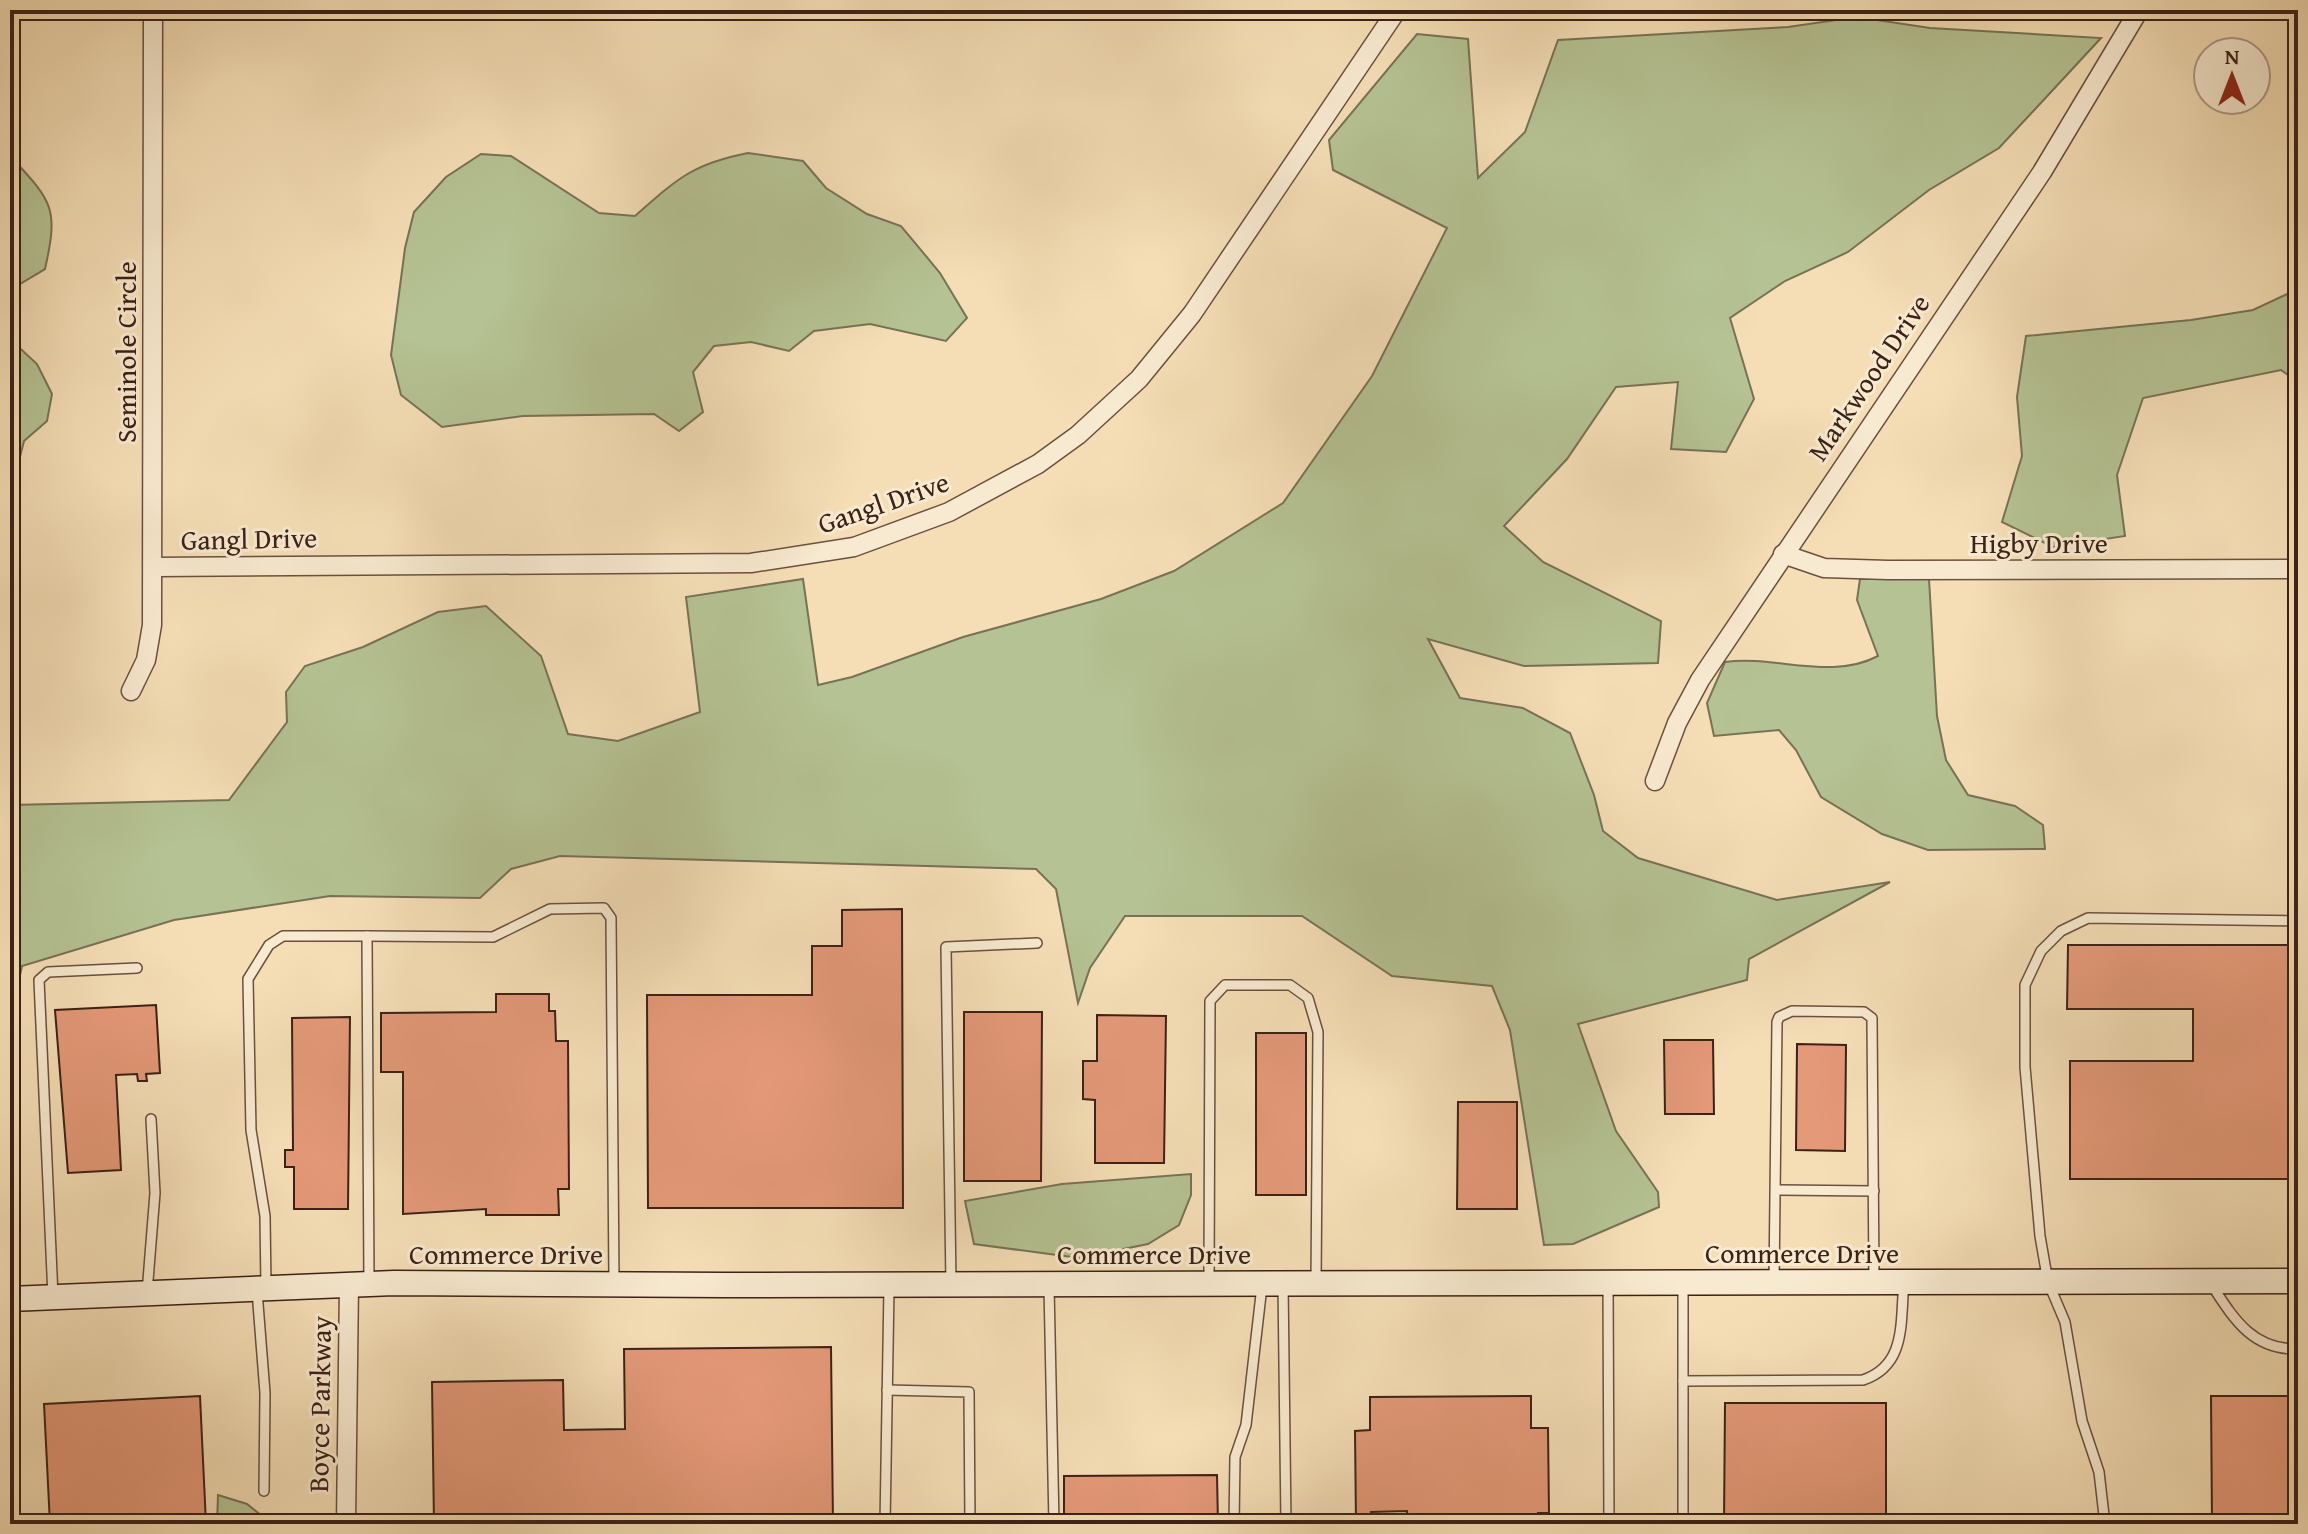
<svg xmlns="http://www.w3.org/2000/svg" width="2308" height="1534" viewBox="0 0 2308 1534" font-family="'Gentium Book Plus',serif">
  <style>
    .green { fill: #b5c293; stroke: #787255; stroke-width: 2 }
    .building { fill: #e49978; stroke: #3c2117; stroke-width: 2 }
    .lines { fill: none; stroke-linecap: round; stroke-linejoin: round }
    .lane-casing { stroke: #6a503f; stroke-width: 12 }
    .street-casing { stroke: #6a503f; stroke-width: 21 }
    .secondary-casing { stroke: #3c2117; stroke-width: 27 }
    .lane { stroke: #f8ead0; stroke-width: 9 }
    .street { stroke: #f8ead0; stroke-width: 18 }
    .secondary { stroke: #f8ead0; stroke-width: 24 }
    .labels { text-anchor: middle; dominant-baseline: central; stroke-width: 6; stroke-linejoin: round; paint-order: stroke }
    .street-label { font-size: 28px; fill: #3c2117; stroke: #f8ead0 }
  </style>
  <rect width="100%" height="100%" fill="#f5deb6"/>
  <filter id="stains"><feTurbulence type="fractalNoise" baseFrequency=".0025" numOctaves="4"/><feColorMatrix values="0 0 0 0 .2 0 0 0 0 .09 0 0 0 0 .02 0 0 0 .5 -.17"/></filter>
  <radialGradient id="worn" r=".72"><stop offset=".6" stop-color="#630" stop-opacity="0"/><stop offset="1" stop-color="#630" stop-opacity=".3"/></radialGradient>
  <g class="green">
    <path d="M 1857,17 L 1930,28 L 2101,38 L 1999,148 L 1929,190 L 1848,252 L 1785,281 L 1730,318 L 1754,399 L 1726,452 L 1671,449 L 1678,382 L 1616,387 L 1567,459 L 1504,526 L 1543,562 L 1661,621 L 1658,663 L 1524,666 L 1428,639 L 1460,698 L 1523,708 L 1570,733 L 1594,795 L 1603,831 L 1638,858 L 1777,900 L 1890,882 L 1749,959 L 1747,980 L 1578,1024 L 1616,1131 L 1658,1192 L 1659,1207 L 1573,1244 L 1544,1245 L 1510,1030 L 1492,986 L 1392,976 L 1302,916 L 1125,916 L 1090,968 L 1078,1003 L 1056,889 L 1036,869 L 560,856 L 511,869 L 480,898 L 330,896 L 174,920 L 22,966 L 10,1022 L 10,805 L 229,800 L 287,722 L 286,692 L 305,666 L 363,647 L 438,612 L 486,606 L 541,656 L 568,734 L 618,741 L 700,712 L 686,597 L 803,579 L 818,685 L 852,677 L 963,637 L 1101,599 L 1174,571 L 1283,503 L 1372,376 L 1447,228 L 1333,170 L 1329,140 L 1417,34 L 1468,39 L 1478,178 L 1525,132 L 1558,40 L 1788,27 Z"/>
    <path d="M 748,153 L 803,161 L 826,188 L 867,214 L 901,226 L 940,273 L 967,318 L 946,341 L 870,324 L 814,331 L 789,351 L 751,342 L 714,346 L 693,372 L 703,412 L 679,431 L 654,414 L 523,416 L 442,427 L 401,395 L 391,355 L 405,248 L 414,212 L 446,177 L 481,154 L 511,156 L 599,213 L 635,216 C 677,179 692,164 748,153 Z"/>
    <path d="M 10,156 C 52,201 59,207 45,269 L 10,290 Z"/>
    <path d="M 2298,289 L 2298,382 L 2281,370 L 2143,398 L 2117,475 L 2125,536 L 2053,547 L 2002,522 L 2022,456 L 2017,397 L 2026,336 L 2191,320 L 2253,310 Z"/>
    <path d="M 10,339 L 37,364 L 52,394 L 47,421 L 24,441 L 10,496 Z"/>
    <path d="M 1860,579 L 1929,579 L 1937,716 L 1946,760 L 1968,795 L 2015,806 L 2043,825 L 2045,849 L 1928,850 L 1882,834 L 1821,797 L 1796,750 L 1779,730 L 1714,736 L 1707,703 L 1725,662 C 1775,655 1831,681 1878,656 L 1857,600 Z"/>
    <path d="M 1191,1174 L 1191,1195 L 1179,1225 L 1148,1244 L 1079,1258 L 974,1244 L 965,1201 L 1062,1184 Z"/>
    <path d="M 218,1495 L 247,1504 L 272,1524 L 217,1524 Z"/>
  </g>
  <g class="building">
    <path d="M 902,909 L 903,1208 L 648,1208 L 647,995 L 812,995 L 812,946 L 842,946 L 842,910 Z"/>
    <path d="M 2068,945 L 2298,945 L 2298,1179 L 2070,1179 L 2070,1061 L 2193,1061 L 2193,1009 L 2067,1009 Z"/>
    <path d="M 496,994 L 549,994 L 549,1011 L 555,1011 L 556,1041 L 568,1041 L 569,1189 L 558,1189 L 559,1215 L 486,1215 L 486,1209 L 403,1214 L 403,1072 L 381,1072 L 381,1013 L 496,1012 Z"/>
    <path d="M 156,1005 L 160,1073 L 146,1074 L 147,1081 L 138,1081 L 137,1074 L 116,1075 L 121,1170 L 68,1173 L 55,1010 Z"/>
    <path d="M 964,1012 L 1042,1012 L 1041,1181 L 964,1181 Z"/>
    <path d="M 1097,1015 L 1166,1016 L 1164,1163 L 1095,1163 L 1095,1100 L 1083,1099 L 1083,1061 L 1097,1061 Z"/>
    <path d="M 350,1017 L 348,1209 L 294,1209 L 294,1167 L 285,1167 L 285,1150 L 293,1150 L 292,1018 Z"/>
    <rect x="1256" y="1033" width="50" height="162"/>
    <path d="M 1664,1040 L 1713,1040 L 1714,1114 L 1665,1114 Z"/>
    <path d="M 1797,1044 L 1846,1045 L 1845,1151 L 1796,1150 Z"/>
    <path d="M 1458,1102 L 1517,1102 L 1517,1209 L 1457,1209 Z"/>
    <path d="M 831,1347 L 833,1524 L 434,1524 L 432,1382 L 563,1380 L 564,1430 L 625,1429 L 624,1349 Z"/>
    <path d="M 200,1396 L 206,1524 L 50,1524 L 44,1404 Z"/>
    <path d="M 1531,1396 L 1531,1428 L 1548,1428 L 1549,1513 L 1538,1513 L 1538,1524 L 1407,1524 L 1407,1511 L 1371,1512 L 1371,1524 L 1356,1524 L 1355,1431 L 1370,1430 L 1370,1397 Z"/>
    <path d="M 2211,1396 L 2298,1396 L 2298,1524 L 2212,1524 Z"/>
    <path d="M 1725,1403 L 1886,1403 L 1886,1524 L 1724,1524 Z"/>
    <path d="M 1217,1475 L 1218,1524 L 1064,1524 L 1064,1476 Z"/>
  </g>
  <g class="lines">
    <g class="lane-casing">
      <g id="lane">
        <path d="M 367,936 L 493,937 L 550,909 L 604,908 L 611,918 L 614,1282"/>
        <path d="M 1777,1190 L 1874,1191"/>
        <path d="M 1774,1282 L 1777,1022 L 1779,1017 L 1792,1011 L 1864,1012 L 1872,1018 L 1874,1280"/>
        <path d="M 1209,1283 L 1210,1001 L 1225,985 L 1290,985 L 1308,998 L 1318,1032 L 1316,1282"/>
        <path d="M 1283,1283 L 1286,1524"/>
        <path d="M 951,1284 L 946,947 L 1037,943"/>
        <path d="M 2211,1284 C 2234,1319 2252,1350 2298,1349"/>
        <path d="M 1608,1285 L 1609,1524"/>
        <path d="M 266,1287 L 265,1216 L 251,1130 L 248,979 L 269,945 L 283,936 L 367,936 L 369,1284"/>
        <path d="M 1049,1287 L 1054,1524"/>
        <path d="M 257,1291 L 265,1393 L 264,1491"/>
        <path d="M 147,1293 L 155,1193 L 151,1119"/>
        <path d="M 53,1297 L 39,980 L 48,972 L 137,968"/>
        <path d="M 1683,1381 L 1863,1380 C 1907,1365 1900,1322 1904,1282"/>
        <path d="M 887,1390 L 969,1392 L 970,1524"/>
        <path d="M 885,1524 L 889,1288"/>
        <path d="M 1234,1524 L 1235,1457 L 1246,1425 L 1262,1286"/>
        <path d="M 1683,1524 L 1683,1286"/>
        <path d="M 2105,1524 L 2099,1472 L 2082,1421 L 2065,1322 L 2048,1282 L 2040,1236 L 2025,1067 L 2025,985 L 2041,951 L 2061,931 L 2088,918 L 2298,921"/>
      </g>
    </g>
    <g class="street-casing">
      <g id="street">
        <path d="M 1783,554 L 1824,568 L 1888,570 L 2298,569"/>
        <path d="M 154,567 L 751,563 L 854,547 L 949,512 L 1038,464 L 1078,435 L 1139,379 L 1192,314 L 1397,10"/>
        <path d="M 131,691 L 146,660 L 152,625 L 153,10"/>
        <path d="M 1655,781 L 1677,723 L 1700,680 L 2042,172 L 2139,10"/>
        <path d="M 346,1524 L 349,1284"/>
      </g>
    </g>
    <g class="secondary-casing">
      <path id="secondary" d="M 10,1299 L 394,1283 L 724,1285 L 2298,1281"/>
    </g>
    <use href="#lane" class="lane"/>
    <use href="#street" class="street"/>
    <use href="#secondary" class="secondary"/>
  </g>
  <g class="labels">
    <g class="street-label">
      <text transform="translate(125 352) rotate(-90)">Seminole Circle</text>
      <text transform="translate(1868 377) rotate(-56)">Markwood Drive</text>
      <text transform="translate(883 502) rotate(-19)">Gangl Drive</text>
      <text transform="translate(249 538) rotate(-1)">Gangl Drive</text>
      <text x="2039" y="542">Higby Drive</text>
      <text x="1802" y="1252">Commerce Drive</text>
      <text x="506" y="1253">Commerce Drive</text>
      <text x="1154" y="1253">Commerce Drive</text>
      <text transform="translate(319 1404) rotate(-89)">Boyce Parkway</text>
    </g>
  </g>
  <rect width="2308" height="1534" fill="none" stroke="#f5deb6" stroke-width="40"/>
  <rect x="12" y="12" width="2284" height="1510" fill="none" stroke="#3c2117" stroke-width="4"/>
  <rect x="20" y="20" width="2268" height="1494" fill="none" stroke="#3c2117" stroke-width="2"/>
  <g transform="translate(2232 76)"><circle r="38" fill="#f8ead0" stroke="#ad9a86" stroke-width="2"/>
  <path d="M0-6L14 30L0 20L-14 30Z" fill="#8f2418"/>
  <text y="-12" font-size="22" font-weight="bold" text-anchor="middle" fill="#3c2117">N</text>
  </g>
  <rect width="100%" height="100%" filter="url(#stains)"/>
  <rect width="100%" height="100%" fill="url(#worn)"/>
</svg>
